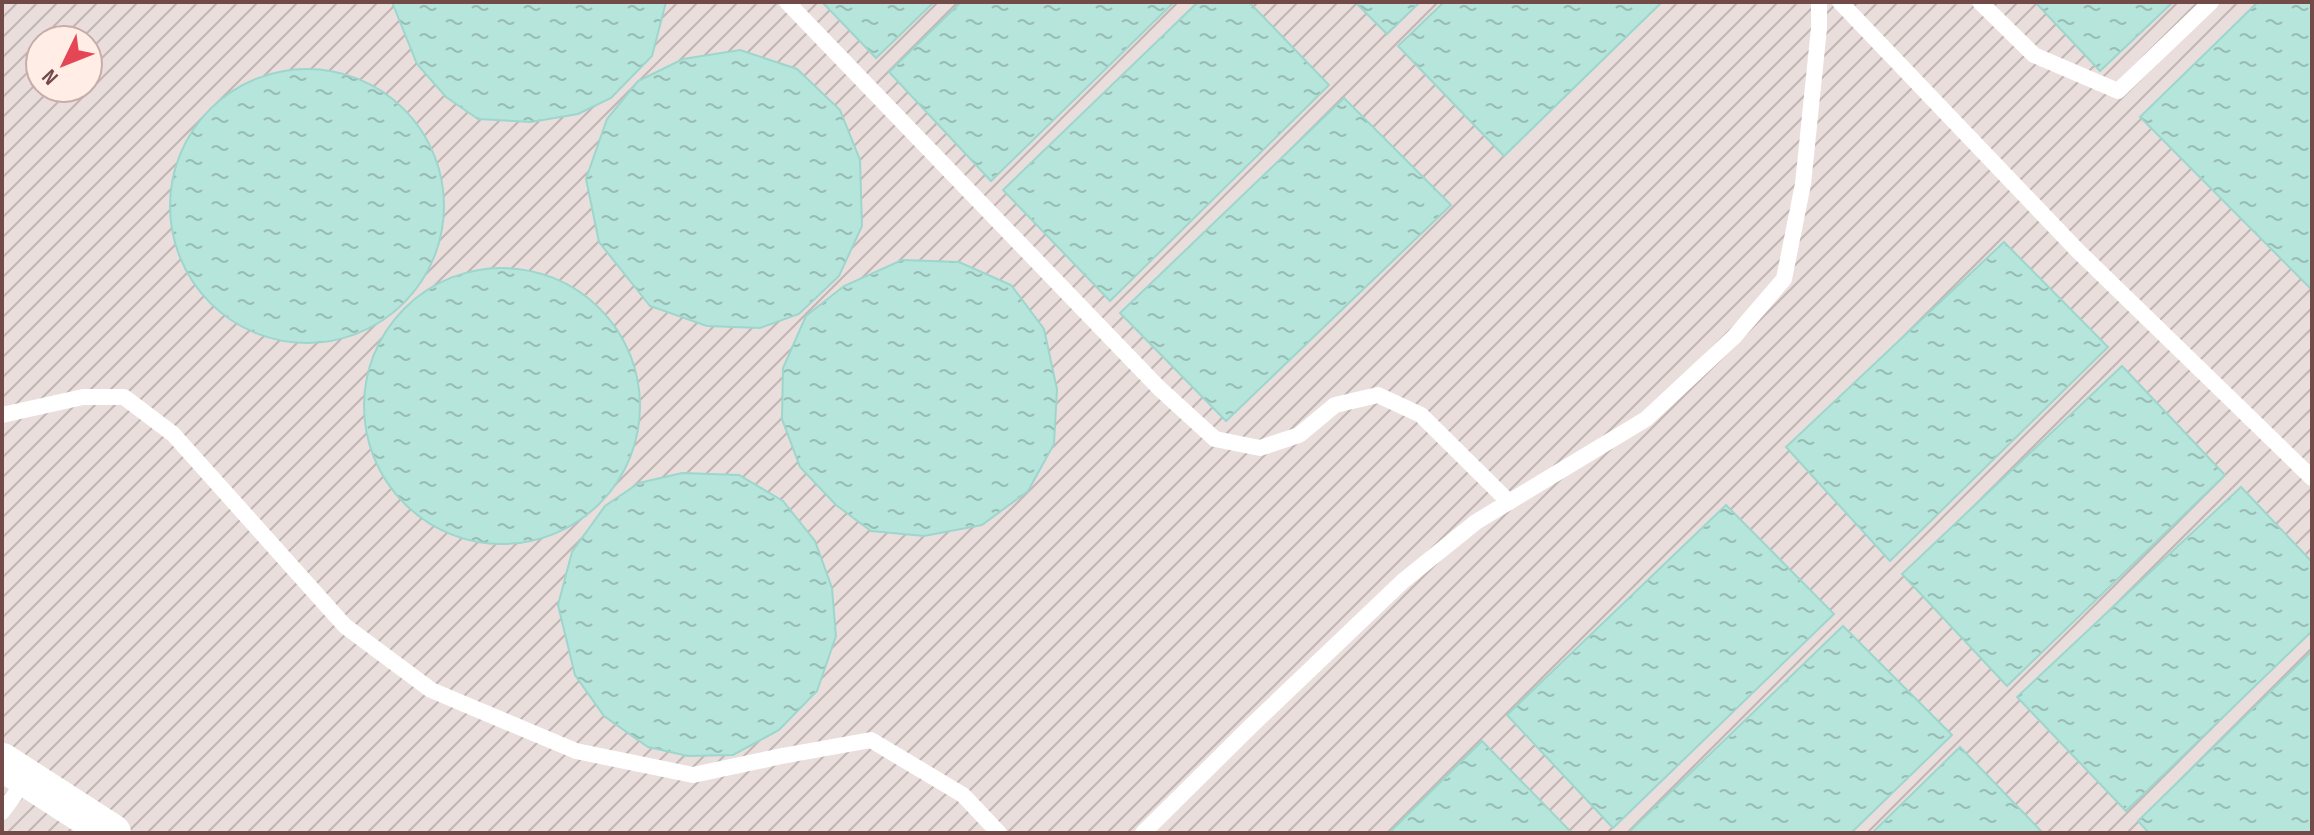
<svg xmlns="http://www.w3.org/2000/svg" width="2314" height="835" viewBox="0 0 2314 835" font-family="'Sofia Sans Condensed',sans-serif">
  <style>
    .industrial { fill: url(#industrial-furrows); fill-rule: evenodd }
    .water { fill: url(#water-ripples); stroke: #9cd6cd; stroke-width: 2 }
    .lines { fill: none; stroke-linecap: round; stroke-linejoin: round }
    .service { stroke: #fff; stroke-width: 16 }
    .tertiary { stroke: #fff; stroke-width: 38 }
  </style>
  <defs>
    <pattern id="industrial-furrows" width="10" height="10" patternUnits="userSpaceOnUse" patternTransform="scale(2)"><rect width="10" height="10" fill="#eadedc"/><path d="M-1 1l2-2M0 10L10 0M9 11l2-2" fill="none" stroke="#c2b6b4"/></pattern>
    <pattern id="water-ripples" width="26" height="14" patternUnits="userSpaceOnUse" patternTransform="scale(2)"><rect width="26" height="14" fill="#b6e5dc"/><path d="M2 4q2-2 4 0t4 0M15 11q2-2 4 0t4 0" fill="none" stroke="#98bcb4"/></pattern>
  </defs>
  <rect width="100%" height="100%" fill="#fce8e0"/>
  <path class="industrial" d="M 2,2 L 2312,2 L 2312,833 L 2,833 ZM 40,40 L 88,40 L 88,88 L 40,88 Z"/>
  <g class="water">
    <path d="M 392,2 L 666,2 L 652,56 L 611,98 L 578,114 L 531,122 L 478,119 L 446,97 L 417,64 Z"/>
    <path d="M 822,2 L 934,2 L 876,58 Z"/>
    <path d="M 961,2 L 1174,2 L 991,181 L 889,72 Z"/>
    <path d="M 1198,2 L 1249,2 L 1329,85 L 1110,301 L 1003,190 Z"/>
    <path d="M 1355,2 L 1420,2 L 1387,34 Z"/>
    <path d="M 1444,2 L 1662,2 L 1504,156 L 1398,46 Z"/>
    <path d="M 2035,2 L 2173,2 L 2100,71 Z"/>
    <path d="M 2258,2 L 2312,2 L 2312,290 L 2140,117 Z"/>
    <path d="M 740,50 L 797,69 L 840,110 L 860,160 L 862,226 L 839,276 L 799,314 L 760,328 L 707,326 L 650,306 L 599,242 L 586,179 L 607,119 L 638,81 L 683,59 Z"/>
    <circle cx="307" cy="206" r="137"/>
    <path d="M 1344,98 L 1451,205 L 1226,421 L 1120,313 Z"/>
    <path d="M 2004,242 L 2108,347 L 1890,561 L 1786,447 Z"/>
    <path d="M 902,260 L 959,262 L 1011,285 L 1044,329 L 1057,389 L 1054,444 L 1028,491 L 982,525 L 924,536 L 871,531 L 836,505 L 800,467 L 782,419 L 783,368 L 806,316 L 844,286 Z"/>
    <circle cx="502" cy="406" r="138"/>
    <path d="M 2122,366 L 2225,475 L 2007,686 L 1902,574 Z"/>
    <path d="M 682,473 L 739,475 L 783,501 L 815,541 L 832,588 L 836,636 L 817,691 L 779,730 L 733,755 L 688,756 L 648,747 L 604,716 L 575,675 L 558,605 L 572,552 L 605,506 L 639,483 Z"/>
    <path d="M 2241,487 L 2312,562 L 2312,631 L 2126,811 L 2017,697 Z"/>
    <path d="M 1726,505 L 1834,614 L 1613,828 L 1507,715 Z"/>
    <path d="M 1843,626 L 1952,735 L 1851,833 L 1628,833 Z"/>
    <path d="M 2312,651 L 2312,833 L 2149,833 L 2138,821 Z"/>
    <path d="M 1482,741 L 1572,833 L 1389,833 Z"/>
    <path d="M 1960,747 L 2043,833 L 1872,833 Z"/>
  </g>
  <g class="lines">
    <g class="service">
      <path d="M 787,2 L 1159,388 L 1215,439 L 1260,448 L 1299,435 L 1335,405 L 1378,395 L 1421,415 L 1509,502"/>
      <path d="M 1840,2 L 2077,250 L 2312,478"/>
      <path d="M 1980,2 L 2034,55 L 2118,91 L 2211,2"/>
      <path d="M 2,415 L 83,397 L 124,397 L 173,434 L 345,626 L 431,690 L 576,751 L 693,775 L 782,756 L 871,740 L 963,795 L 999,833"/>
      <path d="M 2,812 L 27,778"/>
      <path d="M 1143,833 L 1251,726 L 1403,581 L 1476,522 L 1646,419 L 1734,337 L 1784,279 L 1803,184 L 1819,28 L 1819,2"/>
    </g>
    <path class="tertiary" d="M 2,762 L 112,833"/>
  </g>
  <rect width="2314" height="835" fill="none" stroke="#724a48" stroke-width="8"/>
  <g transform="translate(64 64) rotate(227)"><circle r="38" fill="#ffede6" stroke="#c7aca7" stroke-width="2"/>
  <path d="M0-6L14 30L0 20L-14 30Z" fill="#e54655"/>
  <text y="-12" font-size="22" font-weight="bold" text-anchor="middle" fill="#724a48">N</text>
  </g>
</svg>
